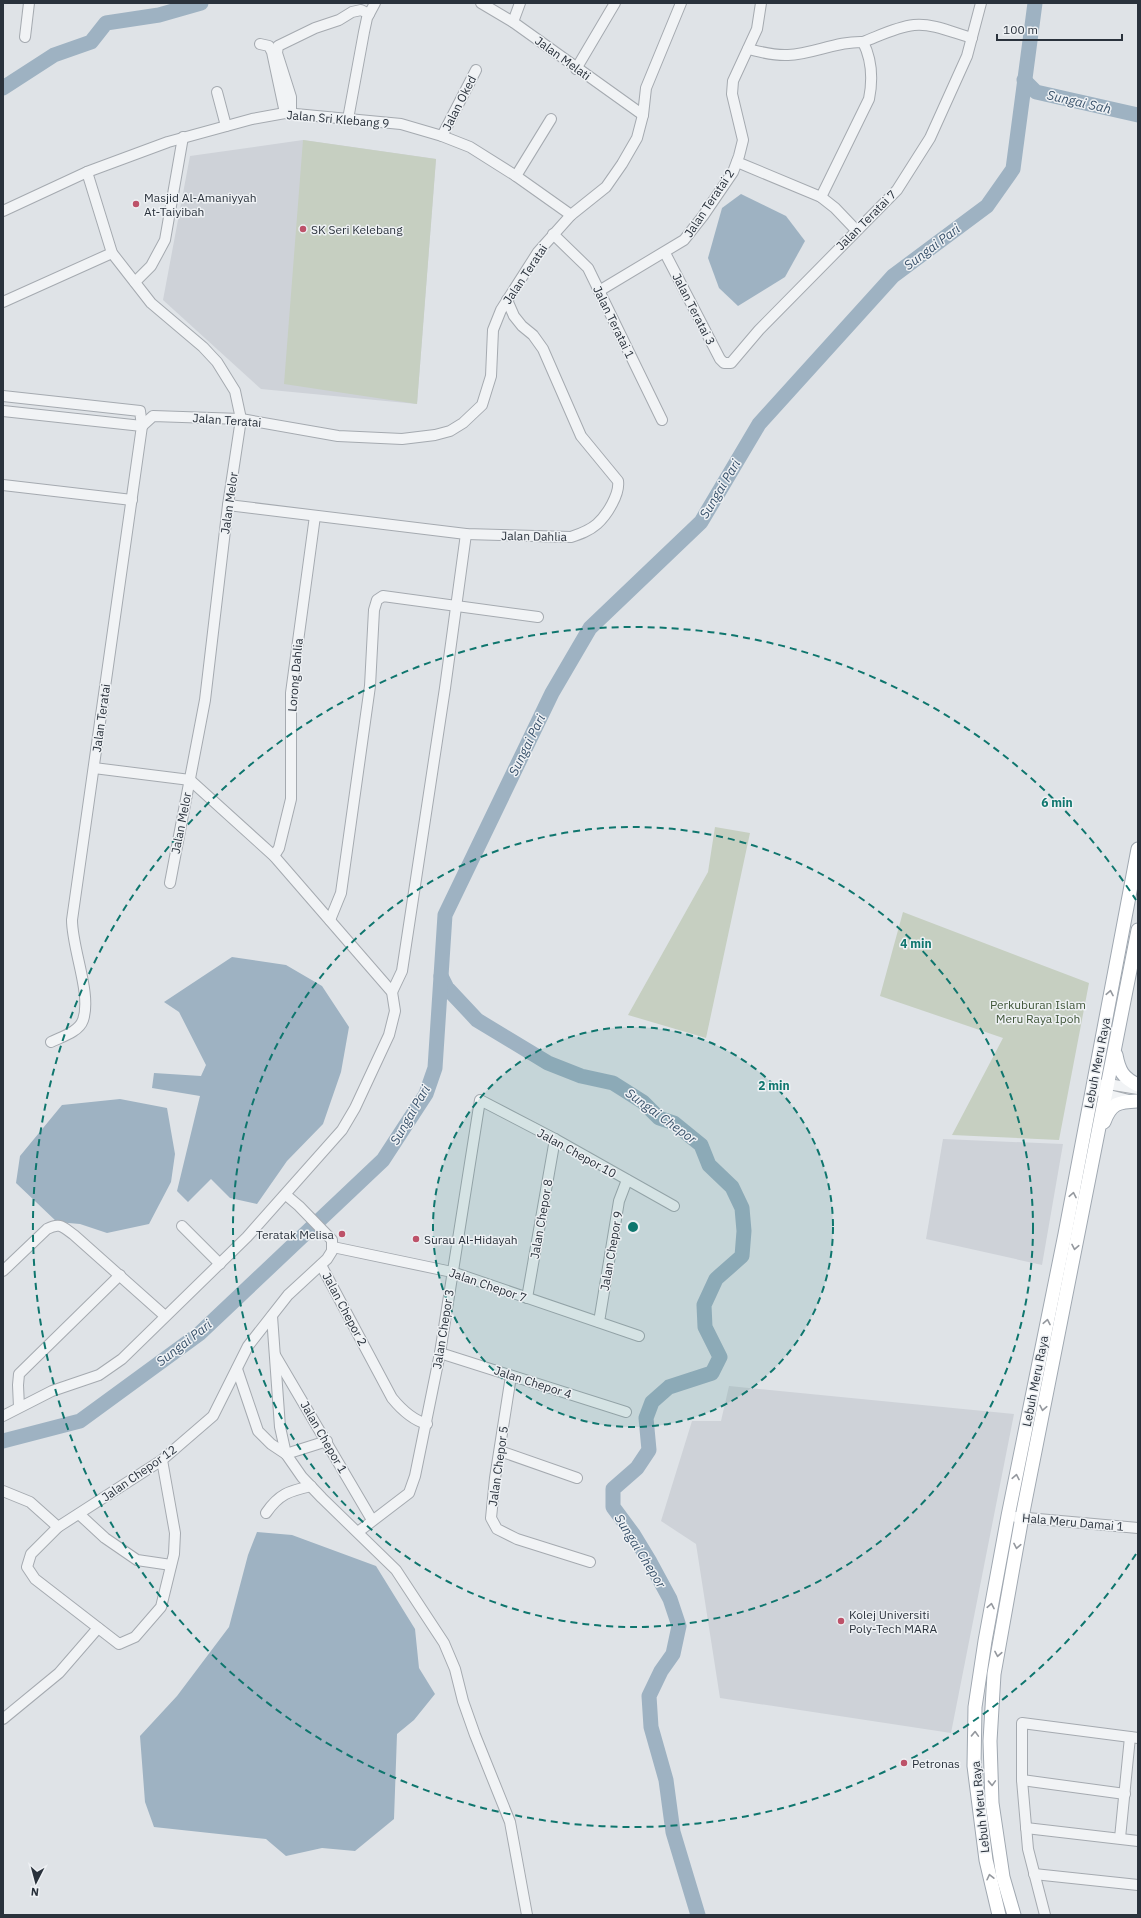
<svg xmlns="http://www.w3.org/2000/svg" width="1141" height="1918" viewBox="0 0 1141 1918" font-family="'IBM Plex Sans',sans-serif">
  <style>
    .built { fill: #ced2d8 }
    .green { fill: #c6cfc1 }
    .water { fill: #9eb2c2 }
    .lines { fill: none; stroke-linecap: round; stroke-linejoin: round }
    .river { stroke: #9eb2c2; stroke-width: 15 }
    .minor-casing { stroke: #a5aab0; stroke-width: 12 }
    .major-casing { stroke: #a0a8b1; stroke-width: 15 }
    .minor { stroke: #f1f3f5; stroke-width: 10 }
    .major { stroke: #fff; stroke-width: 13 }
    .oneway { stroke: #94989e }
    .ring { fill: none; stroke: #0f766e; stroke-width: 2; stroke-dasharray: 7 5 }
    .poi-dot { fill: #bd5269; stroke: #eef1f4; stroke-width: 1.5 }
    .labels { text-anchor: middle; dominant-baseline: central; stroke-width: 3; stroke-linejoin: round; paint-order: stroke }
    .street-label { font-size: 12px; fill: #2a323c; stroke: #eef1f4 }
    .poi-label { font-size: 12px; fill: #2a323c; stroke: #eef1f4; text-anchor: start }
    .park-label { font-size: 12px; fill: #405639; stroke: #eef1f4 }
    .water-label { font-size: 13px; font-style: italic; fill: #39526b; stroke: #eef1f4 }
    .centre { fill: #0f766e; stroke: #eef1f4; stroke-width: 2 }
    .ring-label { font-size: 12px; text-anchor: middle; font-weight: bold; fill: #0f766e; stroke: #eef1f4; stroke-width: 3; stroke-linejoin: round; paint-order: stroke }
  </style>
  <rect width="100%" height="100%" fill="#dfe3e7"/>
  <g class="built">
    <path d="M 303,140 L 436,159 L 417,404 L 261,389 L 163,300 L 190,156 Z"/>
    <path d="M 943,1139 L 1063,1144 L 1042,1265 L 926,1239 Z"/>
    <path d="M 729,1386 L 1014,1414 L 951,1733 L 720,1698 L 696,1544 L 661,1521 L 692,1421 L 721,1421 Z"/>
  </g>
  <g class="green">
    <path d="M 303,140 L 436,159 L 417,404 L 284,384 Z"/>
    <path d="M 715,827 L 750,833 L 706,1038 L 628,1015 L 708,872 Z"/>
    <path d="M 903,912 L 1089,983 L 1059,1140 L 952,1135 L 1003,1038 L 880,996 Z"/>
  </g>
  <g class="water">
    <path d="M 741,194 L 786,216 L 805,241 L 785,277 L 738,306 L 719,288 L 708,258 L 722,208 Z"/>
    <path d="M 232,957 L 286,965 L 322,986 L 349,1027 L 341,1072 L 323,1124 L 287,1161 L 257,1204 L 230,1198 L 211,1179 L 188,1202 L 177,1191 L 200,1096 L 152,1088 L 154,1073 L 201,1076 L 206,1065 L 179,1012 L 164,1002 Z"/>
    <path d="M 120,1099 L 167,1108 L 175,1154 L 171,1182 L 149,1224 L 107,1233 L 80,1224 L 57,1222 L 16,1183 L 20,1156 L 62,1105 Z"/>
    <path d="M 257,1532 L 292,1535 L 376,1566 L 415,1629 L 419,1668 L 435,1694 L 414,1720 L 397,1734 L 394,1819 L 355,1851 L 322,1848 L 286,1856 L 266,1839 L 154,1827 L 145,1802 L 140,1736 L 177,1696 L 229,1627 L 248,1555 Z"/>
  </g>
  <g class="lines">
    <g class="river">
      <path d="M 1024,80 L 1036,92 L 1138,115"/>
      <path d="M 3,88 L 54,55 L 91,42 L 106,23 L 159,15 L 201,3"/>
      <path d="M 441,976 L 447,988 L 477,1020 L 548,1063 L 581,1076 L 613,1083 L 643,1102 L 659,1118 L 674,1123 L 701,1145 L 709,1165 L 732,1187 L 742,1208 L 744,1231 L 742,1256 L 716,1279 L 704,1305 L 705,1327 L 720,1357 L 712,1373 L 669,1387 L 652,1402 L 646,1418 L 649,1450 L 637,1468 L 613,1489 L 613,1507 L 633,1534 L 650,1562 L 670,1599 L 679,1626 L 673,1654 L 661,1671 L 649,1696 L 651,1727 L 666,1780 L 673,1832 L 698,1915"/>
      <path d="M 3,1441 L 80,1421 L 199,1334 L 383,1160 L 426,1094 L 435,1068 L 445,915 L 552,693 L 590,628 L 701,522 L 759,424 L 893,276 L 987,206 L 1013,169 L 1035,3"/>
    </g>
    <g class="minor-casing">
      <g id="minor">
        <path d="M 481,3 L 513,22 L 643,115"/>
        <path d="M 513,22 L 520,3"/>
        <path d="M 25,37 L 29,3"/>
        <path d="M 863,42 C 879,36 896,27 914,25 C 933,23 954,33 972,38"/>
        <path d="M 260,44 L 269,46 L 272,52 L 285,113"/>
        <path d="M 748,49 C 761,52 774,56 788,55 C 813,54 837,41 863,42 C 872,60 873,79 869,99 L 821,197"/>
        <path d="M 576,69 L 615,3"/>
        <path d="M 217,92 L 226,126"/>
        <path d="M 291,113 L 291,97 L 277,53 L 278,46 L 315,28 L 339,20 L 352,12 L 361,10 L 369,14"/>
        <path d="M 348,119 L 364,32 L 367,18 L 375,3"/>
        <path d="M 442,136 L 476,70"/>
        <path d="M 737,162 L 821,197 L 835,208 L 856,230"/>
        <path d="M 87,172 L 112,253 L 151,303 L 203,347 L 217,362 L 235,391 L 241,419 L 228,505 L 205,700 L 170,883"/>
        <path d="M 516,176 L 551,119"/>
        <path d="M 3,211 L 87,172 L 168,142 L 252,119 L 285,113 L 401,124 L 442,136 L 470,147 L 516,176 L 571,215"/>
        <path d="M 553,234 L 588,268 L 662,420"/>
        <path d="M 665,253 L 720,359 L 724,363 L 731,363 L 759,330 L 897,190 L 930,138 L 967,56 L 981,3"/>
        <path d="M 135,282 L 151,266 L 165,240 L 183,137"/>
        <path d="M 599,291 L 684,240 L 703,216 L 733,172 L 739,156 L 743,140 L 732,94 L 733,81 L 757,29 L 761,3"/>
        <path d="M 3,302 L 112,253"/>
        <path d="M 3,396 L 140,411 L 142,426 L 72,920 C 72,949 92,994 83,1020 C 79,1032 61,1037 51,1042"/>
        <path d="M 3,411 L 142,426"/>
        <path d="M 142,426 L 153,416 L 241,419 L 338,436 L 402,439 L 435,435 L 450,431 L 463,423 L 482,405 L 491,376 L 493,330 L 501,310 L 538,252 L 571,215 L 606,187 L 622,164 L 637,138 L 643,115 L 646,88 L 681,3"/>
        <path d="M 3,485 L 132,500"/>
        <path d="M 228,505 L 466,534 L 571,537 C 580,534 589,531 597,524 C 607,515 620,494 618,481 L 581,436 L 543,349 L 533,335 L 522,326 L 514,316 L 507,300"/>
        <path d="M 274,856 L 279,848 L 291,799 L 291,693 L 315,516"/>
        <path d="M 330,920 L 341,893 L 370,686 L 374,610 L 377,600 L 383,596 L 538,617"/>
        <path d="M 392,992 L 402,971 L 445,688 L 466,534"/>
        <path d="M 1100,1085 L 1108,1084 L 1138,1089"/>
        <path d="M 1092,1086 L 1105,1094 L 1129,1100"/>
        <path d="M 182,1226 L 220,1264"/>
        <path d="M 333,1247 L 452,1272 L 639,1336"/>
        <path d="M 321,1265 L 392,1398 C 401,1409 412,1420 427,1424"/>
        <path d="M 3,1271 L 47,1229 C 60,1222 63,1227 74,1235 L 165,1316"/>
        <path d="M 527,1298 L 555,1139"/>
        <path d="M 272,1316 L 280,1427 L 286,1454"/>
        <path d="M 599,1322 L 619,1201 L 627,1180"/>
        <path d="M 440,1353 L 626,1412"/>
        <path d="M 275,1355 L 372,1520"/>
        <path d="M 237,1369 L 258,1431 L 271,1444 L 286,1454 L 302,1477 L 322,1498 L 396,1570 L 444,1643 L 455,1669 L 463,1701 L 475,1735 L 510,1822 L 527,1915"/>
        <path d="M 511,1376 L 495,1478 L 491,1518 L 497,1529 L 517,1539 L 590,1562"/>
        <path d="M 19,1407 L 18,1385 L 19,1374 L 120,1275"/>
        <path d="M 3,1416 L 52,1391 L 99,1375 L 122,1359 L 247,1237 L 342,1130 L 355,1108 L 389,1035 L 395,1011 L 392,992 L 274,856 L 190,780 L 94,768"/>
        <path d="M 500,1451 L 577,1478"/>
        <path d="M 286,1454 L 327,1441"/>
        <path d="M 162,1460 L 175,1533 L 174,1554 L 161,1607 L 135,1637 L 119,1644 L 35,1579 L 27,1567 L 31,1554 L 58,1527 L 162,1460 L 213,1416 L 248,1346 L 288,1295 L 327,1259 L 332,1251 L 332,1240 L 299,1206 L 286,1195"/>
        <path d="M 3,1491 L 30,1502 L 58,1527"/>
        <path d="M 266,1513 C 279,1494 289,1491 311,1486"/>
        <path d="M 79,1514 L 105,1538 L 137,1560 L 171,1565"/>
        <path d="M 1016,1517 L 1138,1528"/>
        <path d="M 358,1532 L 409,1493 L 415,1476 L 440,1353 L 480,1100 L 555,1139 L 674,1206"/>
        <path d="M 3,1719 L 59,1673 L 98,1628"/>
        <path d="M 1022,1780 L 1125,1794"/>
        <path d="M 1026,1828 L 1138,1841"/>
        <path d="M 1120,1838 L 1130,1737"/>
        <path d="M 1034,1874 L 1138,1885"/>
        <path d="M 1045,1915 L 1028,1849 L 1022,1780 L 1022,1723 L 1138,1738"/>
      </g>
    </g>
    <g class="major-casing">
      <g id="major">
        <path d="M 1116,1055 C 1119,1071 1123,1078 1138,1085"/>
        <path d="M 1104,1122 C 1111,1103 1118,1102 1137,1101"/>
        <path d="M 999,1915 L 986,1860 L 974,1766 L 975,1707 L 985,1641 L 1008,1516 L 1065,1234 L 1138,849"/>
        <path d="M 1014,1915 L 1003,1877 L 992,1803 L 990,1741 L 994,1674 L 1022,1517 L 1138,930"/>
      </g>
    </g>
    <use href="#minor" class="minor"/>
    <use href="#major" class="major"/>
  </g>
  <defs><path id="oneway-chevron" d="M-2-3.5L2.5 0L-2 3.5" fill="none" stroke-width="1.6" stroke-linecap="round" stroke-linejoin="round"/></defs>
  <g class="oneway">
    <use href="#oneway-chevron" transform="translate(1110 993) rotate(-79)"/>
    <use href="#oneway-chevron" transform="translate(1073 1195) rotate(-79)"/>
    <use href="#oneway-chevron" transform="translate(1075 1247) rotate(101)"/>
    <use href="#oneway-chevron" transform="translate(1047 1322) rotate(-79)"/>
    <use href="#oneway-chevron" transform="translate(1043 1408) rotate(101)"/>
    <use href="#oneway-chevron" transform="translate(1016 1477) rotate(-79)"/>
    <use href="#oneway-chevron" transform="translate(1017 1546) rotate(101)"/>
    <use href="#oneway-chevron" transform="translate(991 1606) rotate(-79)"/>
    <use href="#oneway-chevron" transform="translate(998 1654) rotate(100)"/>
    <use href="#oneway-chevron" transform="translate(975 1734) rotate(-88)"/>
    <use href="#oneway-chevron" transform="translate(992 1783) rotate(88)"/>
    <use href="#oneway-chevron" transform="translate(990 1877) rotate(-103)"/>
  </g>
  <circle cx="633" cy="1227" r="200" fill="#0f766e" fill-opacity=".12"/>
  <g class="ring">
    <circle cx="633" cy="1227" r="200"/>
    <circle cx="633" cy="1227" r="400"/>
    <path d="M1136 1554A600 600 0 1 1 1136 900"/>
  </g>
  <g class="poi-dot">
    <circle cx="136" cy="204" r="4"/>
    <circle cx="303" cy="229" r="4"/>
    <circle cx="342" cy="1234" r="4"/>
    <circle cx="416" cy="1239" r="4"/>
    <circle cx="841" cy="1621" r="4"/>
    <circle cx="904" cy="1763" r="4"/>
  </g>
  <g class="labels">
    <g class="street-label">
      <text transform="translate(563 58) rotate(36)">Jalan Melati</text>
      <text transform="translate(459 103) rotate(-63)">Jalan Oked</text>
      <text transform="translate(338 119) rotate(5)">Jalan Sri Klebang 9</text>
      <text transform="translate(709 203) rotate(-56)">Jalan Teratai 2</text>
      <text transform="translate(866 220) rotate(-45)">Jalan Teratai 7</text>
      <text transform="translate(525 274) rotate(-56)">Jalan Teratai</text>
      <text transform="translate(694 309) rotate(63)">Jalan Teratai 3</text>
      <text transform="translate(614 322) rotate(64)">Jalan Teratai 1</text>
      <text transform="translate(227 420) rotate(4)">Jalan Teratai</text>
      <text transform="translate(229 503) rotate(-82)">Jalan Melor</text>
      <text transform="translate(534 536) rotate(1)">Jalan Dahlia</text>
      <text transform="translate(295 675) rotate(-85)">Lorong Dahlia</text>
      <text transform="translate(101 718) rotate(-82)">Jalan Teratai</text>
      <text transform="translate(181 823) rotate(-79)">Jalan Melor</text>
      <text transform="translate(1097 1063) rotate(-79)">Lebuh Meru Raya</text>
      <text transform="translate(577 1153) rotate(29)">Jalan Chepor 10</text>
      <text transform="translate(541 1219) rotate(-80)">Jalan Chepor 8</text>
      <text transform="translate(611 1251) rotate(-80)">Jalan Chepor 9</text>
      <text transform="translate(488 1285) rotate(19)">Jalan Chepor 7</text>
      <text transform="translate(345 1309) rotate(62)">Jalan Chepor 2</text>
      <text transform="translate(443 1329) rotate(-81)">Jalan Chepor 3</text>
      <text transform="translate(1035 1381) rotate(-79)">Lebuh Meru Raya</text>
      <text transform="translate(533 1382) rotate(18)">Jalan Chepor 4</text>
      <text transform="translate(324 1437) rotate(60)">Jalan Chepor 1</text>
      <text transform="translate(498 1466) rotate(-82)">Jalan Chepor 5</text>
      <text transform="translate(139 1473) rotate(-35)">Jalan Chepor 12</text>
      <text transform="translate(1073 1522) rotate(5)">Hala Meru Damai 1</text>
      <text transform="translate(980 1807) rotate(-96)">Lebuh Meru Raya</text>
    </g>
    <g class="poi-label">
      <text x="144" y="197">Masjid Al-Amaniyyah<tspan x="144" dy="14">At-Taiyibah</tspan></text>
      <text x="311" y="229">SK Seri Kelebang</text>
      <text x="334" y="1234" text-anchor="end">Teratak Melisa</text>
      <text x="424" y="1239">Surau Al-Hidayah</text>
      <text x="849" y="1614">Kolej Universiti<tspan x="849" dy="14">Poly-Tech MARA</tspan></text>
      <text x="912" y="1763">Petronas</text>
    </g>
    <g class="park-label">
      <text x="1038" y="1004">Perkuburan Islam<tspan x="1038" dy="14">Meru Raya Ipoh</tspan></text>
    </g>
    <g class="water-label">
      <text transform="translate(1079 102) rotate(13)">Sungai Sah</text>
      <text transform="translate(932 247) rotate(-37)">Sungai Pari</text>
      <text transform="translate(720 489) rotate(-59)">Sungai Pari</text>
      <text transform="translate(527 745) rotate(-64)">Sungai Pari</text>
      <text transform="translate(410 1115) rotate(-60)">Sungai Pari</text>
      <text transform="translate(661 1116) rotate(36)">Sungai Chepor</text>
      <text transform="translate(184 1343) rotate(-38)">Sungai Pari</text>
      <text transform="translate(640 1551) rotate(58)">Sungai Chepor</text>
    </g>
  </g>
  <circle cx="633" cy="1227" r="6" class="centre"/>
  <g class="ring-label">
    <text x="1057" y="807">6 min</text>
    <text x="916" y="948">4 min</text>
    <text x="774" y="1090">2 min</text>
  </g>
  <rect width="1141" height="1918" fill="none" stroke="#2a323c" stroke-width="8"/>
  <g transform="translate(36 1882) rotate(186)" stroke="#eef1f4" stroke-width="3" paint-order="stroke">
  <path d="M0-3L7 15L0 10L-7 15Z" fill="#2a323c"/>
  <text y="-6" font-size="11" font-weight="bold" text-anchor="middle" fill="#2a323c">N</text>
  </g>
  <path d="M997 34v6h125v-6" fill="none" stroke="#2a323c" stroke-width="2"/>
  <text x="1003" y="34" font-size="12" fill="#2a323c" stroke="#eef1f4" stroke-width="3" paint-order="stroke">100 m</text>
</svg>
